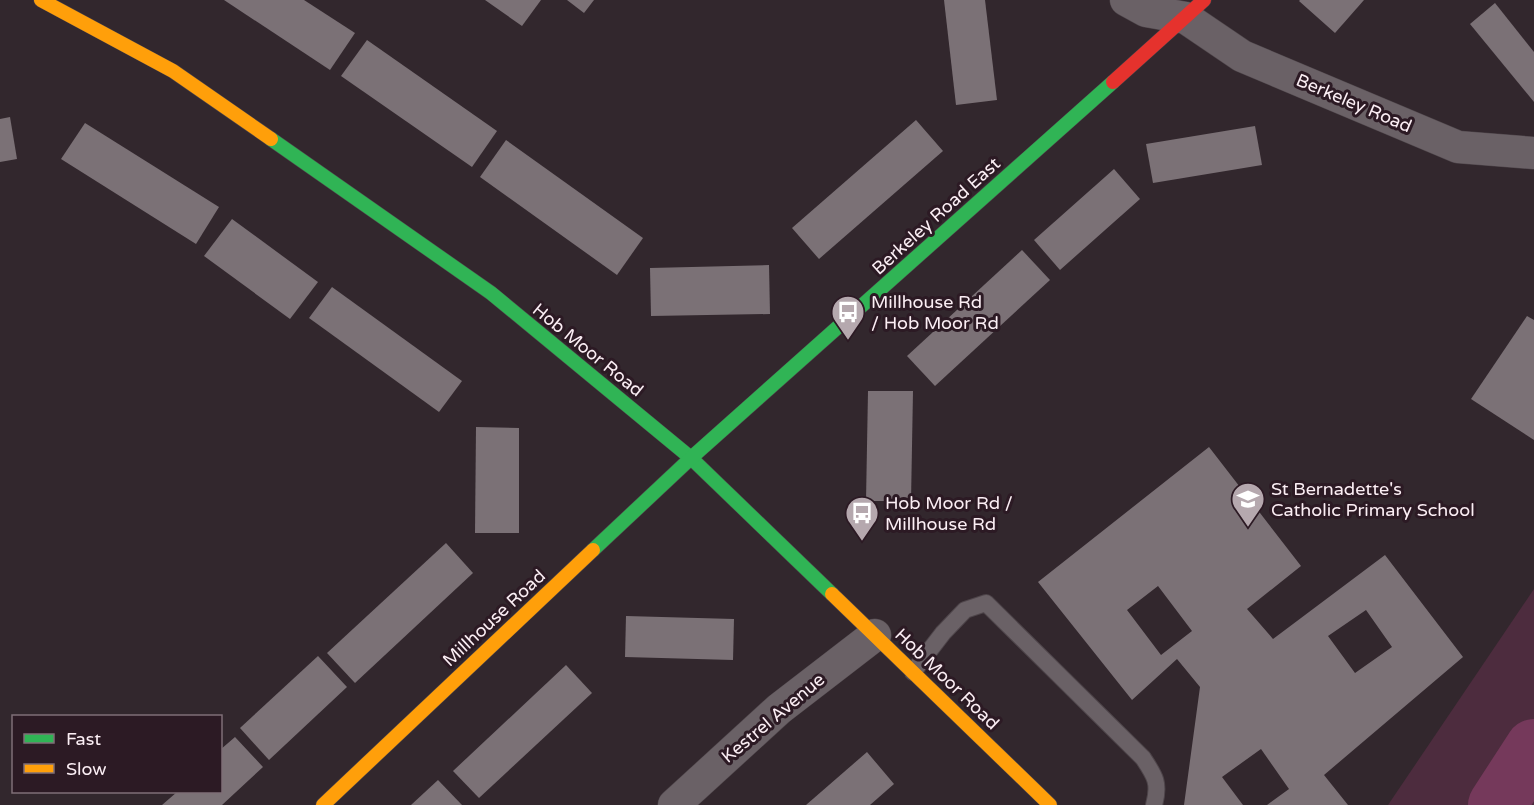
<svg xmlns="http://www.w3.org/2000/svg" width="1534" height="805" viewBox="0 0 1534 805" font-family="'Varela Round',sans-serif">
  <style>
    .green { fill: #4d2c3e }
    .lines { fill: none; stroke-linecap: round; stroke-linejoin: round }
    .river { stroke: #75395b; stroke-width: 58 }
    .building { fill: #7b7176; fill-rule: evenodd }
    .lane-casing { stroke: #4e454a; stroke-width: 18 }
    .street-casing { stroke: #4e454a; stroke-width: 33 }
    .fast-casing { stroke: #4e454a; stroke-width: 15 }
    .slow-casing { stroke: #4e454a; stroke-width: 15 }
    .jam-casing { stroke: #4e454a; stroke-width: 15 }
    .lane { stroke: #6a6166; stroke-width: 16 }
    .street { stroke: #6a6166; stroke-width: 32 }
    .fast { stroke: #30b455; stroke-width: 14 }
    .slow { stroke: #ff9f0a; stroke-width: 14 }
    .jam { stroke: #e5322d; stroke-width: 14 }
    .labels { text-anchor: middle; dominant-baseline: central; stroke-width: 6; stroke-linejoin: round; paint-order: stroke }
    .street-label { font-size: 18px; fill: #fbeef4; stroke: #2c1a24 }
    .poi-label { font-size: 18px; fill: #fbeef4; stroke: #2c1a24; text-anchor: start }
  </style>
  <rect width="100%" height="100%" fill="#32272d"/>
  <path class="green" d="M 1534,589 L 1534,805 L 1388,805 Z"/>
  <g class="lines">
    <path class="river" d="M 1497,805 L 1534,748"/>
  </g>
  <g class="building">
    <path d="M 224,0 L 304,0 L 355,33 L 330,70 Z"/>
    <path d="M 485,0 L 541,0 L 522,26 Z"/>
    <path d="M 567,0 L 594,0 L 584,13 Z"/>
    <path d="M 944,0 L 985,0 L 997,100 L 956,105 Z"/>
    <path d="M 1300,0 L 1364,0 L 1335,33 L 1299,1 Z"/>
    <path d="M 1495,3 L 1534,52 L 1534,102 L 1470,24 Z"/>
    <path d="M 367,40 L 497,131 L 472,167 L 341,76 Z"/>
    <path d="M 10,117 L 17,159 L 0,162 L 0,119 Z"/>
    <path d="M 916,120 L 943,151 L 819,259 L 792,228 Z"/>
    <path d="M 85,123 L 219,207 L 196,244 L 61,159 Z"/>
    <path d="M 1255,126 L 1262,165 L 1153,183 L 1146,144 Z"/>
    <path d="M 506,140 L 643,238 L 617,275 L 480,177 Z"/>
    <path d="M 1114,169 L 1140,199 L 1060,270 L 1034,240 Z"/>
    <path d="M 232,219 L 318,282 L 290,319 L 204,256 Z"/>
    <path d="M 1022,250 L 1050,280 L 935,386 L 907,356 Z"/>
    <path d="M 769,265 L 770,314 L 651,316 L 650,268 Z"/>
    <path d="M 332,287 L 462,381 L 439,412 L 309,318 Z"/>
    <path d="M 1527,316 L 1534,320 L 1534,440 L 1471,399 Z"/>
    <path d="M 868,391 L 913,391 L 911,501 L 866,501 Z"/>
    <path d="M 476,427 L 519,428 L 519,533 L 475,533 Z"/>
    <path d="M 1209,447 L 1301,566 L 1247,609 L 1273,639 L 1385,555 L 1463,657 L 1324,775 L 1348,805 L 1267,805 L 1289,789 L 1261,749 L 1222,777 L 1243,805 L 1184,805 L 1200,687 L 1177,659 L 1132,700 L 1038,582 ZM 1158,586 L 1192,631 L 1161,655 L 1127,610 ZM 1366,610 L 1392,647 L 1355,673 L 1328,636 Z"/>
    <path d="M 446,543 L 473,573 L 355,683 L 327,653 Z"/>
    <path d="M 626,616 L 734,619 L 733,660 L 625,657 Z"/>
    <path d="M 318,656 L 347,687 L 269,760 L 240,728 Z"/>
    <path d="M 566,665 L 592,693 L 479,798 L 453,771 Z"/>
    <path d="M 235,737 L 263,767 L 222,805 L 162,805 L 177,792 L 220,792 L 220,750 Z"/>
    <path d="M 867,752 L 894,784 L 870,805 L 806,805 Z"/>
    <path d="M 438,780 L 462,805 L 411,805 Z"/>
  </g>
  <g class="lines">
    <g class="lane-casing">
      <path id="lane" d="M 913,672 L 943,633 L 965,610 L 986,603 L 1143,758 C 1155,776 1160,783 1154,805"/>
    </g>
    <g class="street-casing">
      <g id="street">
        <path d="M 1126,0 L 1146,11 L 1186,18 L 1242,56 L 1458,147 L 1534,153"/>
        <path d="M 674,805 L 779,709 L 875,635"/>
      </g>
    </g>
    <g class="fast-casing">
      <g id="fast">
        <path d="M 271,139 L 491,293 L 691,458 L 832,594"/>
        <path d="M 593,550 L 691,458 L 1113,82"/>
      </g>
    </g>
    <g class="slow-casing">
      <g id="slow">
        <path d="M 41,0 L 173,71 L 271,139"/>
        <path d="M 832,594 L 1050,805"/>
        <path d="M 323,805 L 593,550"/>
      </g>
    </g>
    <g class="jam-casing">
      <path id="jam" d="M 1113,82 L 1204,0"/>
    </g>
    <use href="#lane" class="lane"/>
    <use href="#street" class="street"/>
    <use href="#fast" class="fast"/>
    <use href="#slow" class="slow"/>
    <use href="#jam" class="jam"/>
  </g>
  <defs>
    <g id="bus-pin" transform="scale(1.725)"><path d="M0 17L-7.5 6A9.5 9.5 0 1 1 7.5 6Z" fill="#b5a8ae" stroke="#2c1a24"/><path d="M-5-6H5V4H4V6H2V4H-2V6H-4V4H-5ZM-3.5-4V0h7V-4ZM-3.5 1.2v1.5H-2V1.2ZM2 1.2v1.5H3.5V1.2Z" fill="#fff"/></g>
    <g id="school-pin" transform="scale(1.725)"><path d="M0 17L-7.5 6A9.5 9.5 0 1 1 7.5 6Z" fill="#b5a8ae" stroke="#2c1a24"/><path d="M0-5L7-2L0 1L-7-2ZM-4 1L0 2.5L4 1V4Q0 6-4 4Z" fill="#fff"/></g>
  </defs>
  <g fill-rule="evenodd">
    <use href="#bus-pin" x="848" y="312"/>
    <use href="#school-pin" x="1248" y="499"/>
    <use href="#bus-pin" x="862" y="513"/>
  </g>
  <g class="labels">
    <g class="street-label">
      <text transform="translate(1354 103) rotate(23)">Berkeley Road</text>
      <text transform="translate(936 216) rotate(-42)">Berkeley Road East</text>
      <text transform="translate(588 350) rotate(39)">Hob Moor Road</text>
      <text transform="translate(494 618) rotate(-43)">Millhouse Road</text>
      <text transform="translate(947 679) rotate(44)">Hob Moor Road</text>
      <text transform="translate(773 718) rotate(-40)">Kestrel Avenue</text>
    </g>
    <g class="poi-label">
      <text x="871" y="302">Millhouse Rd<tspan x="871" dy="21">/ Hob Moor Rd</tspan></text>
      <text x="1271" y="489">St Bernadette's<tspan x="1271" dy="21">Catholic Primary School</tspan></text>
      <text x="885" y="503">Hob Moor Rd /<tspan x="885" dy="21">Millhouse Rd</tspan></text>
    </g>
  </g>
  <rect x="12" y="715" width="210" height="78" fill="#2c1a24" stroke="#7f6f77" stroke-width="1.5"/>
  <rect x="24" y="734" width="30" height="9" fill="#30b455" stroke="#7f6f77" stroke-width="1.5"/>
  <text x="66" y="745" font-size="18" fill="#fbeef4">Fast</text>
  <rect x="24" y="764" width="30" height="9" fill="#ff9f0a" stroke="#7f6f77" stroke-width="1.5"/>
  <text x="66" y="775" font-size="18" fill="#fbeef4">Slow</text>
</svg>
